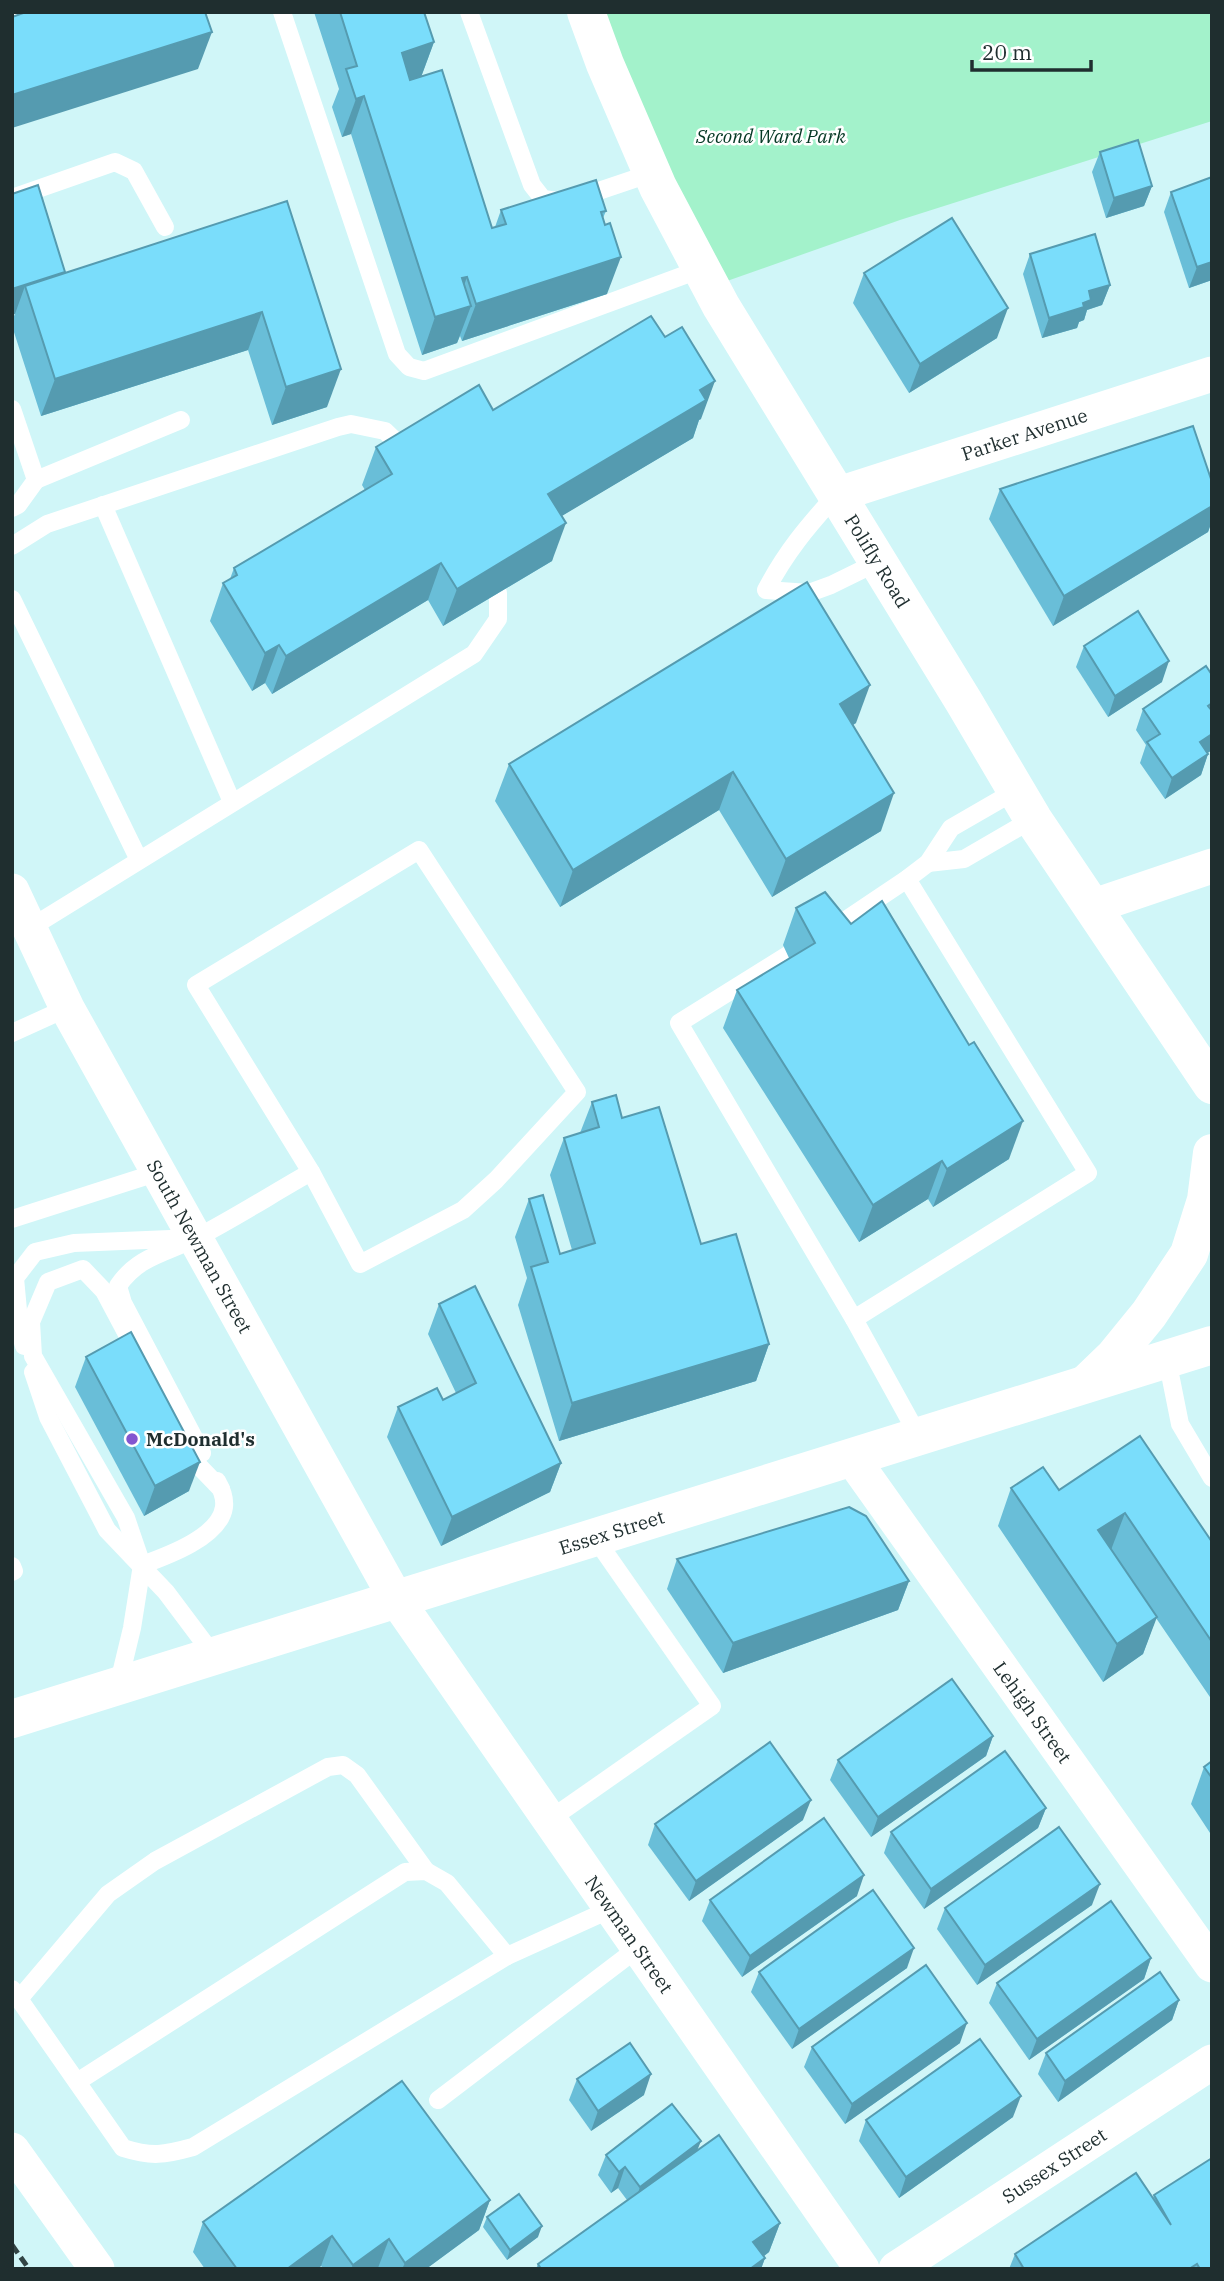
<svg xmlns="http://www.w3.org/2000/svg" width="1224" height="2281" viewBox="0 0 1224 2281" font-family="'IBM Plex Serif',serif">
  <style>
    .green { fill: #a3f2cb }
    .lines { fill: none; stroke-linecap: round; stroke-linejoin: round }
    .lane { stroke: #fff; stroke-width: 18 }
    .street { stroke: #fff; stroke-width: 35 }
    .secondary { stroke: #fff; stroke-width: 38 }
    .rail { stroke: #324445; stroke-width: 5; stroke-dasharray: 10 5; stroke-linecap: butt }
    .wall { fill: #69bed8 }
    .shaded-wall { fill: #559bb0 }
    .building { fill: #7addfb; stroke: #559bb0; stroke-width: 2 }
    .poi-dot { fill: #8356d0; stroke: #fff; stroke-width: 2.5 }
    .labels { text-anchor: middle; dominant-baseline: central; stroke-width: 5; stroke-linejoin: round; paint-order: stroke }
    .park-label { font-size: 19px; font-style: italic; fill: #043824; stroke: #fff }
    .street-label { font-size: 19px; fill: #1f2e2f; stroke: #fff }
    .poi-label { font-size: 19px; font-weight: bold; fill: #1f2e2f; stroke: #fff; text-anchor: start }
  </style>
  <rect width="100%" height="100%" fill="#d0f6f8"/>
  <path class="green" d="M 586,12 L 1212,12 L 1212,121 L 900,220 L 710,287 Z"/>
  <g class="lines">
    <g class="lane">
      <path d="M 282,12 L 397,354 L 409,367 L 424,371 L 701,269"/>
      <path d="M 469,12 L 532,185 L 543,199 L 566,202 L 652,173"/>
      <path d="M 12,15 L 20,12"/>
      <path d="M 12,198 L 115,162 L 134,171 L 165,227"/>
      <path d="M 12,409 L 36,480 L 181,420"/>
      <path d="M 836,495 C 807,527 786,552 766,590 L 809,593 L 831,585 L 878,562"/>
      <path d="M 103,505 L 232,802"/>
      <path d="M 12,508 L 18,505 L 36,480"/>
      <path d="M 12,546 L 47,524 L 338,427 L 351,424 L 385,431 L 408,453"/>
      <path d="M 12,599 L 139,860"/>
      <path d="M 419,850 L 577,1092 L 496,1180 L 463,1210 L 360,1264 L 311,1172 L 196,985 Z"/>
      <path d="M 928,863 L 964,859 L 1033,819"/>
      <path d="M 30,928 L 474,654 L 498,619 L 498,593"/>
      <path d="M 828,932 L 907,879 L 928,863 L 951,828 L 1015,791"/>
      <path d="M 788,955 L 679,1023 L 854,1319 L 919,1437"/>
      <path d="M 12,1033 L 67,1008"/>
      <path d="M 12,1219 L 159,1172"/>
      <path d="M 854,1319 L 1088,1173 L 907,879"/>
      <path d="M 24,1346 L 20,1332 L 15,1278 L 35,1252 L 74,1243 L 195,1238"/>
      <path d="M 1167,1359 L 1180,1424 L 1212,1478"/>
      <path d="M 33,1372 L 48,1417 L 107,1530 L 166,1592 L 214,1656"/>
      <path d="M 186,1445 L 196,1463 L 221,1489"/>
      <path d="M 202,1453 L 123,1303 L 118,1286 C 138,1256 166,1253 196,1238 C 235,1218 272,1194 311,1172"/>
      <path d="M 142,1565 C 167,1556 220,1537 224,1507 C 225,1499 221,1488 217,1481"/>
      <path d="M 12,1566 L 14,1571 L 12,1572"/>
      <path d="M 118,1686 L 132,1628 L 142,1565 L 126,1518 L 33,1356 L 31,1322 L 48,1282 L 83,1269 L 104,1291 L 138,1355"/>
      <path d="M 549,1820 L 712,1706 L 595,1538"/>
      <path d="M 12,1989 L 123,2148 C 152,2157 164,2155 193,2147 L 507,1956 L 611,1909"/>
      <path d="M 19,1999 L 108,1894 L 155,1861 L 328,1767 L 343,1765 L 357,1775 L 426,1871"/>
      <path d="M 77,2082 L 405,1872 L 426,1871 L 447,1883 L 507,1956"/>
      <path d="M 438,2100 L 638,1948"/>
    </g>
    <g class="street">
      <path id="s1" d="M 836,495 L 1212,374"/>
      <path id="s2" d="M 12,891 L 67,1008 L 396,1599 L 862,2269"/>
      <path d="M 1091,907 L 1212,866"/>
      <path id="s3" d="M 852,1458 L 1212,1965"/>
      <path d="M 12,2150 L 97,2269"/>
      <path id="s4" d="M 896,2269 L 1212,2062"/>
    </g>
    <g class="secondary">
      <path id="s5" d="M 586,12 L 605,64 L 658,187 L 721,306 L 964,702 L 1033,819 L 1212,1085"/>
      <path d="M 1088,1382 L 1114,1357 L 1149,1314 L 1189,1254 L 1206,1200 L 1212,1153"/>
      <path id="s6" d="M 12,1719 L 1212,1345"/>
    </g>
    <path class="rail" d="M 12,2245 L 29,2269"/>
  </g>
  <g class="wall">
    <path d="M 314,12 L 424,12 L 434,42 L 421,77 L 492,228 L 495,227 L 501,210 L 606,211 L 603,218 L 607,294 L 462,341 L 460,336 L 457,343 L 422,355 L 351,134 L 342,137 L 332,107 L 339,89 Z"/>
    <path d="M 1100,152 L 1152,186 L 1144,206 L 1106,218 L 1092,172 Z"/>
    <path d="M 1171,192 L 1212,280 L 1189,288 L 1164,212 Z"/>
    <path d="M 12,194 L 65,273 L 287,201 L 327,407 L 272,425 L 248,350 L 41,416 L 12,326 L 12,320 L 15,314 Z"/>
    <path d="M 1030,254 L 1110,285 L 1102,305 L 1087,310 L 1084,320 L 1079,322 L 1077,328 L 1042,338 L 1023,274 Z"/>
    <path d="M 864,273 L 997,338 L 909,393 L 853,303 Z"/>
    <path d="M 493,410 L 701,419 L 699,420 L 693,438 L 561,516 L 552,561 L 443,626 L 428,600 L 272,694 L 265,683 L 252,691 L 210,621 L 223,583 L 230,579 L 234,568 L 365,490 L 362,485 L 376,447 Z"/>
    <path d="M 1212,482 L 1212,521 L 1208,532 L 1053,626 L 989,519 L 1000,489 Z"/>
    <path d="M 1084,646 L 1162,682 L 1108,717 L 1076,667 Z"/>
    <path d="M 1212,675 L 1212,750 L 1207,753 L 1208,754 L 1201,775 L 1165,799 L 1140,763 L 1146,745 L 1136,730 L 1143,709 Z"/>
    <path d="M 856,723 L 853,725 L 881,831 L 772,897 L 719,810 L 560,907 L 495,801 L 509,764 Z"/>
    <path d="M 796,908 L 1009,1159 L 933,1207 L 928,1199 L 859,1242 L 723,1028 L 737,990 L 789,958 L 783,945 Z"/>
    <path d="M 592,1102 L 622,1118 L 701,1244 L 769,1344 L 756,1381 L 559,1441 L 518,1305 L 527,1278 L 515,1237 L 529,1199 L 560,1254 L 572,1250 L 550,1175 L 564,1138 L 580,1133 Z"/>
    <path d="M 439,1304 L 561,1463 L 550,1492 L 441,1546 L 387,1437 L 398,1407 L 443,1400 L 456,1393 L 428,1334 Z"/>
    <path d="M 86,1357 L 189,1491 L 144,1516 L 75,1387 Z"/>
    <path d="M 1011,1488 L 1059,1490 L 1212,1542 L 1212,1700 L 1156,1618 L 1143,1654 L 1103,1682 L 998,1526 Z"/>
    <path d="M 677,1559 L 909,1581 L 898,1610 L 723,1673 L 667,1589 Z"/>
    <path d="M 993,1736 L 986,1756 L 871,1837 L 830,1780 L 838,1760 Z"/>
    <path d="M 1212,1761 L 1212,1836 L 1191,1804 L 1204,1767 Z"/>
    <path d="M 1046,1808 L 1038,1828 L 924,1909 L 884,1853 L 891,1832 Z"/>
    <path d="M 803,1820 L 689,1901 L 648,1845 L 655,1824 Z"/>
    <path d="M 857,1896 L 742,1977 L 702,1921 L 710,1900 Z"/>
    <path d="M 1092,1905 L 977,1985 L 937,1929 L 945,1908 Z"/>
    <path d="M 1151,1958 L 1144,1979 L 1029,2060 L 989,2003 L 997,1983 Z"/>
    <path d="M 907,1968 L 792,2049 L 751,1992 L 759,1972 Z"/>
    <path d="M 1179,2000 L 1172,2020 L 1058,2102 L 1038,2074 L 1046,2053 Z"/>
    <path d="M 960,2043 L 845,2124 L 804,2067 L 812,2047 Z"/>
    <path d="M 577,2079 L 644,2095 L 591,2131 L 569,2100 Z"/>
    <path d="M 1013,2117 L 899,2198 L 859,2141 L 866,2120 Z"/>
    <path d="M 697,2150 L 780,2223 L 769,2252 L 764,2256 L 765,2258 L 761,2269 L 536,2269 L 538,2264 L 627,2200 L 618,2188 L 611,2193 L 598,2175 L 606,2155 Z"/>
    <path d="M 1154,2195 L 1212,2269 L 1009,2269 L 1015,2254 L 1153,2198 Z"/>
    <path d="M 490,2200 L 479,2230 L 426,2269 L 324,2269 L 321,2266 L 317,2269 L 205,2269 L 193,2252 L 203,2222 Z"/>
    <path d="M 487,2217 L 538,2237 L 507,2260 L 483,2227 Z"/>
  </g>
  <g class="shaded-wall">
    <path d="M 212,32 L 198,69 L 12,128 L 12,95 Z"/>
    <path d="M 434,42 L 420,80 L 388,91 L 402,53 Z"/>
    <path d="M 364,96 L 351,134 L 342,137 L 356,99 Z"/>
    <path d="M 1152,186 L 1144,206 L 1106,218 L 1114,198 Z"/>
    <path d="M 621,257 L 607,294 L 462,341 L 476,304 Z"/>
    <path d="M 1212,262 L 1212,280 L 1189,288 L 1197,267 Z"/>
    <path d="M 65,272 L 25,286 L 15,314 L 12,315 L 12,289 Z"/>
    <path d="M 467,277 L 455,311 L 471,306 L 457,343 L 422,355 L 435,317 L 462,278 Z"/>
    <path d="M 1110,285 L 1102,305 L 1087,310 L 1084,320 L 1079,322 L 1077,328 L 1042,338 L 1049,318 L 1089,291 Z"/>
    <path d="M 1008,308 L 997,338 L 909,393 L 920,364 Z"/>
    <path d="M 262,312 L 248,350 L 41,416 L 55,379 Z"/>
    <path d="M 341,369 L 327,407 L 272,425 L 286,387 Z"/>
    <path d="M 715,381 L 701,419 L 699,420 L 693,438 L 535,532 L 548,494 L 700,390 Z"/>
    <path d="M 1212,506 L 1212,521 L 1208,532 L 1053,626 L 1064,596 Z"/>
    <path d="M 566,523 L 552,561 L 443,626 L 457,589 Z"/>
    <path d="M 441,563 L 428,600 L 272,694 L 286,656 Z"/>
    <path d="M 279,645 L 265,683 L 252,691 L 265,653 Z"/>
    <path d="M 1169,661 L 1162,682 L 1108,717 L 1115,696 Z"/>
    <path d="M 870,685 L 856,723 L 826,741 L 840,704 Z"/>
    <path d="M 1212,734 L 1212,750 L 1193,763 L 1200,742 Z"/>
    <path d="M 1208,754 L 1201,775 L 1165,799 L 1172,778 Z"/>
    <path d="M 733,772 L 719,810 L 560,907 L 573,870 Z"/>
    <path d="M 894,793 L 881,831 L 772,897 L 786,859 Z"/>
    <path d="M 1023,1121 L 1009,1159 L 933,1207 L 947,1169 Z"/>
    <path d="M 942,1161 L 928,1199 L 859,1242 L 873,1205 Z"/>
    <path d="M 769,1344 L 756,1381 L 559,1441 L 572,1403 Z"/>
    <path d="M 200,1462 L 189,1491 L 144,1516 L 155,1486 Z"/>
    <path d="M 561,1463 L 550,1492 L 441,1546 L 452,1517 Z"/>
    <path d="M 1125,1513 L 1111,1550 L 1098,1530 Z"/>
    <path d="M 909,1581 L 898,1610 L 723,1673 L 733,1643 Z"/>
    <path d="M 1157,1617 L 1143,1654 L 1103,1682 L 1117,1644 Z"/>
    <path d="M 993,1736 L 986,1756 L 871,1837 L 878,1817 Z"/>
    <path d="M 811,1800 L 803,1820 L 689,1901 L 696,1881 Z"/>
    <path d="M 1046,1808 L 1038,1828 L 924,1909 L 931,1889 Z"/>
    <path d="M 864,1875 L 857,1896 L 742,1977 L 750,1956 Z"/>
    <path d="M 1100,1884 L 1092,1905 L 977,1985 L 985,1965 Z"/>
    <path d="M 914,1948 L 907,1968 L 792,2049 L 799,2029 Z"/>
    <path d="M 1151,1958 L 1144,1979 L 1029,2060 L 1037,2039 Z"/>
    <path d="M 1179,2000 L 1172,2020 L 1058,2102 L 1065,2081 Z"/>
    <path d="M 967,2023 L 960,2043 L 845,2124 L 852,2104 Z"/>
    <path d="M 651,2074 L 644,2095 L 591,2131 L 598,2111 Z"/>
    <path d="M 1021,2096 L 1013,2117 L 899,2198 L 906,2177 Z"/>
    <path d="M 701,2141 L 693,2161 L 633,2208 L 640,2187 Z"/>
    <path d="M 625,2167 L 618,2188 L 611,2193 L 619,2172 Z"/>
    <path d="M 490,2200 L 479,2230 L 426,2269 L 402,2269 L 405,2263 Z"/>
    <path d="M 780,2223 L 769,2252 L 747,2269 L 753,2242 Z"/>
    <path d="M 542,2226 L 538,2237 L 507,2260 L 510,2250 Z"/>
    <path d="M 332,2236 L 321,2266 L 317,2269 L 287,2269 Z"/>
    <path d="M 389,2239 L 378,2268 L 351,2269 L 353,2265 Z"/>
    <path d="M 765,2258 L 761,2269 L 750,2269 Z"/>
  </g>
  <g class="building">
    <path d="M 26,12 L 205,12 L 212,32 L 12,95 L 12,17 Z"/>
    <path d="M 340,12 L 424,12 L 434,42 L 402,53 L 410,80 L 442,70 L 492,228 L 506,224 L 501,210 L 596,180 L 606,211 L 601,212 L 605,225 L 610,223 L 621,257 L 476,304 L 467,277 L 462,278 L 471,306 L 435,317 L 364,96 L 356,99 L 346,69 L 357,66 Z"/>
    <path d="M 1138,140 L 1152,186 L 1114,198 L 1100,152 Z"/>
    <path d="M 1212,177 L 1212,262 L 1197,267 L 1171,192 Z"/>
    <path d="M 38,185 L 65,272 L 12,289 L 12,194 Z"/>
    <path d="M 287,201 L 341,369 L 286,387 L 262,312 L 55,379 L 25,286 Z"/>
    <path d="M 952,218 L 1008,308 L 920,364 L 864,273 Z"/>
    <path d="M 1095,234 L 1110,285 L 1089,291 L 1091,300 L 1083,303 L 1084,307 L 1049,318 L 1030,254 Z"/>
    <path d="M 651,316 L 665,337 L 682,327 L 715,381 L 700,390 L 706,400 L 548,494 L 566,523 L 457,589 L 441,563 L 286,656 L 279,645 L 265,653 L 223,583 L 237,575 L 234,568 L 392,474 L 376,447 L 479,385 L 493,410 Z"/>
    <path d="M 1193,426 L 1212,482 L 1212,506 L 1064,596 L 1000,489 Z"/>
    <path d="M 807,582 L 870,685 L 840,704 L 894,793 L 786,859 L 733,772 L 573,870 L 509,764 Z"/>
    <path d="M 1138,611 L 1169,661 L 1115,696 L 1084,646 Z"/>
    <path d="M 1206,666 L 1212,675 L 1212,703 L 1208,706 L 1212,711 L 1212,734 L 1200,742 L 1208,754 L 1172,778 L 1147,742 L 1160,734 L 1143,709 Z"/>
    <path d="M 825,892 L 851,924 L 882,901 L 969,1045 L 974,1042 L 1023,1121 L 947,1169 L 942,1161 L 873,1205 L 737,990 L 815,943 L 796,908 Z"/>
    <path d="M 616,1095 L 622,1118 L 659,1107 L 701,1244 L 736,1234 L 769,1344 L 572,1403 L 531,1267 L 548,1262 L 529,1199 L 543,1195 L 560,1254 L 595,1243 L 564,1138 L 599,1127 L 592,1102 Z"/>
    <path d="M 475,1286 L 561,1463 L 452,1517 L 398,1407 L 437,1388 L 443,1400 L 476,1383 L 439,1304 Z"/>
    <path d="M 131,1332 L 200,1462 L 155,1486 L 86,1357 Z"/>
    <path d="M 1140,1436 L 1212,1542 L 1212,1642 L 1125,1513 L 1098,1530 L 1157,1617 L 1117,1644 L 1011,1488 L 1043,1467 L 1059,1490 Z"/>
    <path d="M 849,1507 L 866,1516 L 909,1581 L 733,1643 L 677,1559 Z"/>
    <path d="M 952,1679 L 993,1736 L 878,1817 L 838,1760 Z"/>
    <path d="M 770,1742 L 811,1800 L 696,1881 L 655,1824 Z"/>
    <path d="M 1005,1751 L 1046,1808 L 931,1889 L 891,1832 Z"/>
    <path d="M 1212,1761 L 1212,1778 L 1204,1767 Z"/>
    <path d="M 824,1818 L 864,1875 L 750,1956 L 710,1900 Z"/>
    <path d="M 1059,1827 L 1100,1884 L 985,1965 L 945,1908 Z"/>
    <path d="M 873,1890 L 914,1948 L 799,2029 L 759,1972 Z"/>
    <path d="M 1111,1901 L 1151,1958 L 1037,2039 L 997,1983 Z"/>
    <path d="M 926,1965 L 967,2023 L 852,2104 L 812,2047 Z"/>
    <path d="M 1160,1972 L 1179,2000 L 1065,2081 L 1046,2053 Z"/>
    <path d="M 980,2039 L 1021,2096 L 906,2177 L 866,2120 Z"/>
    <path d="M 630,2043 L 651,2074 L 598,2111 L 577,2079 Z"/>
    <path d="M 402,2081 L 490,2200 L 405,2263 L 389,2239 L 353,2265 L 332,2236 L 287,2269 L 237,2269 L 203,2222 Z"/>
    <path d="M 672,2104 L 701,2141 L 640,2187 L 625,2167 L 619,2172 L 606,2155 Z"/>
    <path d="M 719,2135 L 780,2223 L 753,2242 L 765,2258 L 750,2269 L 541,2269 L 538,2264 Z"/>
    <path d="M 1212,2158 L 1212,2269 L 1200,2269 L 1197,2264 L 1189,2269 L 1024,2269 L 1015,2254 L 1136,2173 L 1171,2225 L 1154,2195 Z"/>
    <path d="M 519,2194 L 542,2226 L 510,2250 L 487,2217 Z"/>
  </g>
  <circle class="poi-dot" cx="132" cy="1439" r="7"/>
  <g class="labels">
    <g class="park-label">
      <text x="771" y="136">Second Ward Park</text>
    </g>
    <g class="street-label">
      <text stroke="none"><textPath href="#s1" startOffset="198">Parker Avenue</textPath></text>
      <text stroke="none"><textPath href="#s5" startOffset="623">Polifly Road</textPath></text>
      <text stroke="none"><textPath href="#s2" startOffset="402">South Newman Street</textPath></text>
      <text stroke="none"><textPath href="#s6" startOffset="628">Essex Street</textPath></text>
      <text stroke="none"><textPath href="#s3" startOffset="312">Lehigh Street</textPath></text>
      <text stroke="none"><textPath href="#s2" startOffset="1214">Newman Street</textPath></text>
      <text stroke="none"><textPath href="#s4" startOffset="189">Sussex Street</textPath></text>
    </g>
    <g class="poi-label">
      <text x="146" y="1439">McDonald's</text>
    </g>
  </g>
  <rect width="1224" height="2281" fill="none" stroke="#1f2e2f" stroke-width="28"/>
  <path d="M972 60v10h119v-10" fill="none" stroke="#1f2e2f" stroke-width="3.5"/>
  <text x="982" y="60" font-size="21" fill="#1f2e2f" stroke="#ffffff" stroke-width="5" paint-order="stroke">20 m</text>
</svg>
